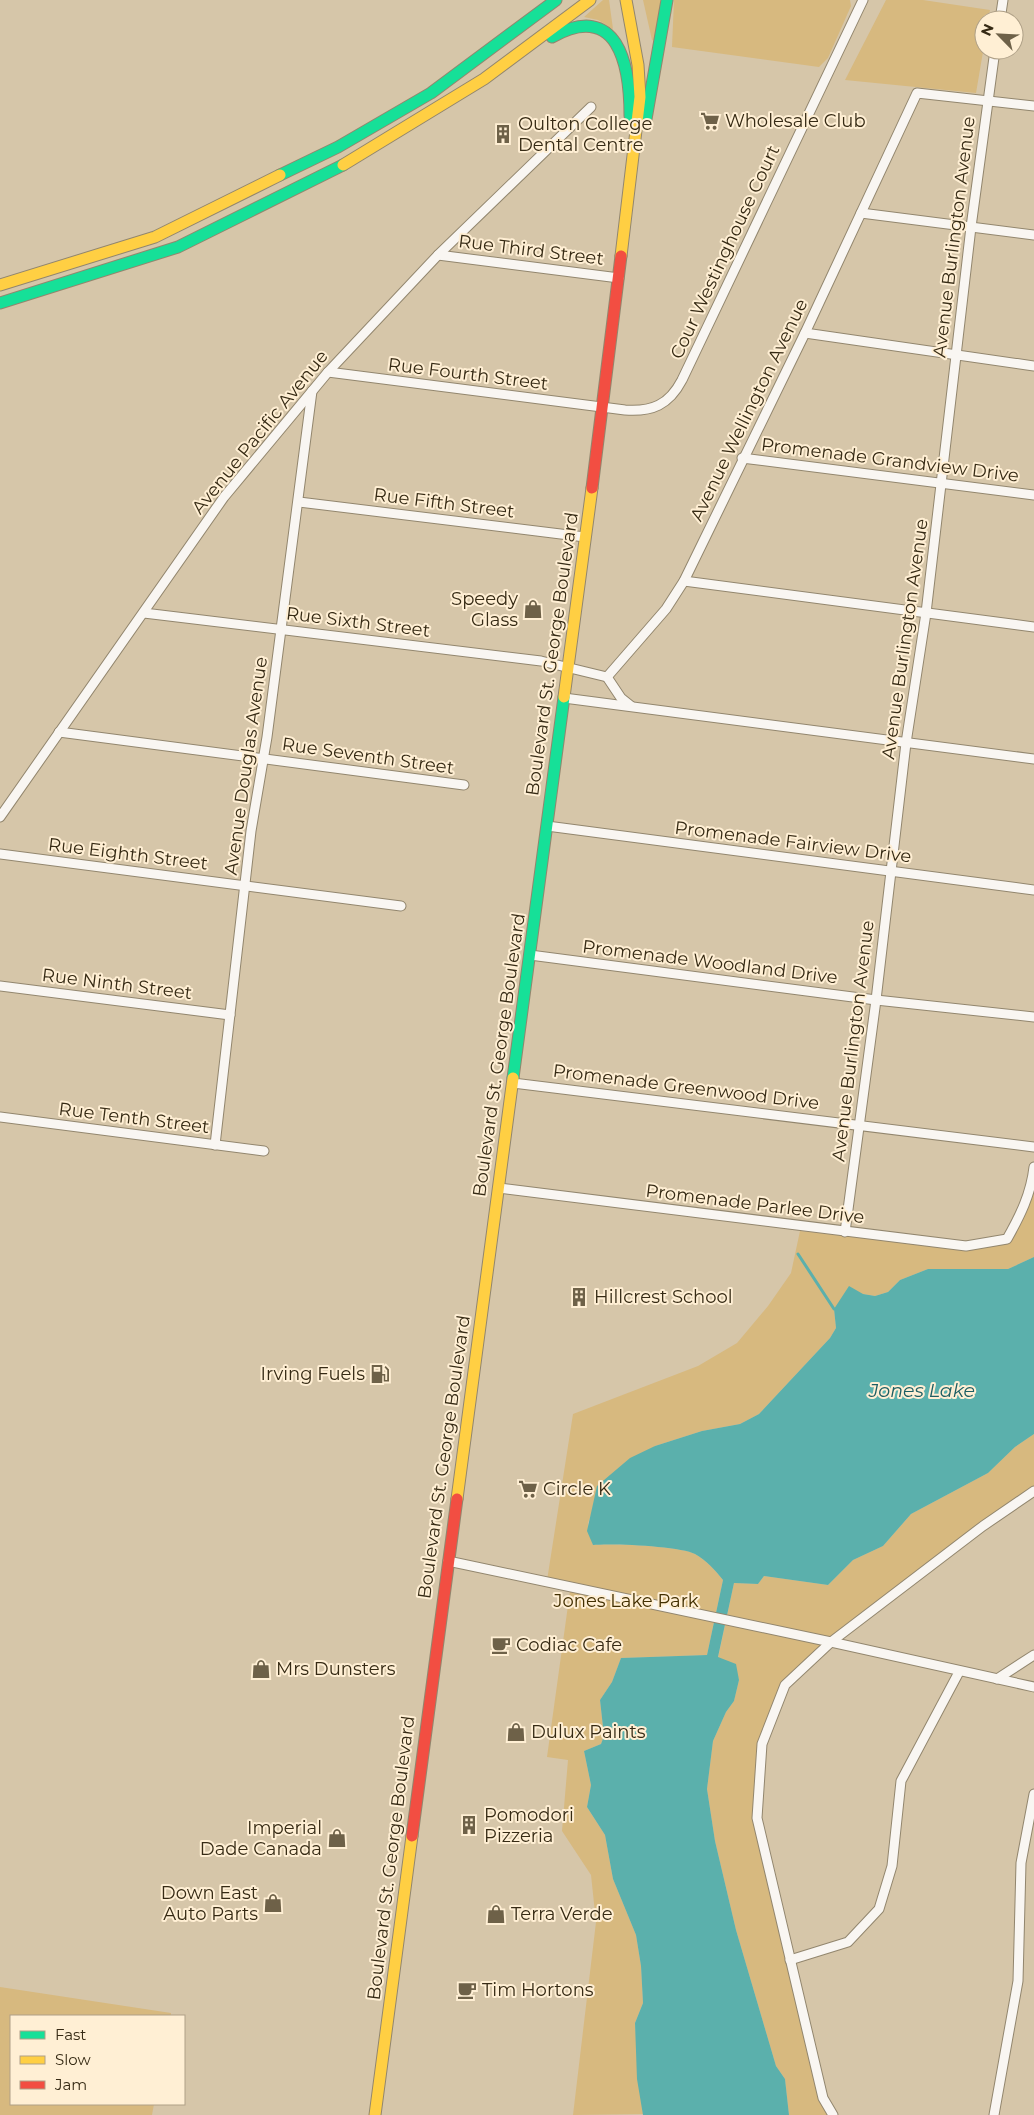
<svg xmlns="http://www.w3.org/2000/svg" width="1034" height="2115" viewBox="0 0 1034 2115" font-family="Montserrat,sans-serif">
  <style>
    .green { fill: #d7b97f }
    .water { fill: #5bb0ac }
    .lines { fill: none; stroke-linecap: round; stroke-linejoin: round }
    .stream { stroke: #5bb0ac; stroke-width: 3 }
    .street-casing { stroke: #92866e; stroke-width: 11 }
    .fast-casing { stroke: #92866e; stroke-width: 13 }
    .slow-casing { stroke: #92866e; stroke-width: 13 }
    .jam-casing { stroke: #92866e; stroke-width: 13 }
    .street { stroke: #f9f6f2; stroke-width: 9 }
    .fast { stroke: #16e098; stroke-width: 11 }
    .slow { stroke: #ffcf43; stroke-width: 11 }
    .jam { stroke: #f24e42; stroke-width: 11 }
    .labels { text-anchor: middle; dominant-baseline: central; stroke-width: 4; stroke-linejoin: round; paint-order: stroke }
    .poi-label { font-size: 18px; fill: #362a14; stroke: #ffefd4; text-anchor: start }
    .street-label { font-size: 18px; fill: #362a14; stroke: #ffefd4 }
    .park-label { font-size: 18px; fill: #422f01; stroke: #ffefd4 }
    .water-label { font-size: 19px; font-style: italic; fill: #1d5e63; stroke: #ffefd4 }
  </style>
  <rect width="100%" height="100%" fill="#d6c6a9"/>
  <g class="green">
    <path d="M 603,0 L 609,0 L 613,29 L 598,20 L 584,17 Z"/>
    <path d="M 643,0 L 661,0 L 655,41 L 652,40 Z"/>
    <path d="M 674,0 L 850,0 L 851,6 L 828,58 L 819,67 L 672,47 Z"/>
    <path d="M 886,0 L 923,0 L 990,10 L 988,20 L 984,20 L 984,46 L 976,93 L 845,80 Z"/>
    <path d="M 1034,1167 L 1034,1257 L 1008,1269 L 928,1269 L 900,1280 L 888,1292 L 875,1296 L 863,1294 L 834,1309 L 836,1328 L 830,1338 L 759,1414 L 740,1424 L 702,1431 L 655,1446 L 591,1515 L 588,1523 L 593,1545 C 610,1543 681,1546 695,1554 C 706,1560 715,1570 723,1580 L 707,1655 L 621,1658 L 612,1682 L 600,1700 L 604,1736 L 601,1744 L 584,1751 L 591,1785 L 587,1807 L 605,1835 L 613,1879 L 636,1935 L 641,1966 L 643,2003 L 635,2023 L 643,2114 L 573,2115 L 596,1922 L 591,1875 L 562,1831 L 568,1760 L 547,1757 L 570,1591 L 546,1587 L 573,1414 L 698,1366 L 737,1343 L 768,1306 L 791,1273 L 800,1231 L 966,1246 L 1006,1239 Z"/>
    <path d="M 1034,1434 L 1034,1491 L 983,1526 L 785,1684 L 762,1744 L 757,1819 L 823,2098 L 833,2115 L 789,2115 L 785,2079 L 776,2066 L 736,1930 L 715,1841 L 707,1789 L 713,1741 L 726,1712 L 734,1701 L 739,1680 L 737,1674 L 718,1658 L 734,1583 L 758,1584 L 764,1576 L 828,1585 L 853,1560 L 883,1546 L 911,1514 L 988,1473 L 1015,1447 Z"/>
    <path d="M 0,1987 L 171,2013 L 171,2016 L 11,2016 L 11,2104 L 154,2104 L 152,2115 L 0,2115 Z"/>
  </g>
  <path class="water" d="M 1034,1257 L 1034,1434 L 1015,1447 L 988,1473 L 911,1514 L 883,1546 L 853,1560 L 828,1585 L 764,1576 L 758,1584 L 734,1583 L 718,1657 L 736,1664 L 739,1680 L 734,1701 L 726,1712 L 713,1741 L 707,1789 L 715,1841 L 736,1930 L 776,2066 L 785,2079 L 789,2115 L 643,2115 L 637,2079 L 635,2023 L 643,2003 L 641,1966 L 636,1935 L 613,1879 L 605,1835 L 587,1807 L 591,1785 L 584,1751 L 601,1744 L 604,1736 L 600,1700 L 612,1682 L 621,1658 L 707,1655 L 723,1580 C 715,1570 706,1560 695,1554 C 681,1546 610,1543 593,1545 L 587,1531 L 597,1486 L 630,1458 L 655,1446 L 702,1431 L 740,1424 L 759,1414 L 830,1338 L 836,1328 L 834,1309 L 849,1286 L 863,1294 L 875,1296 L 888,1292 L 900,1280 L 928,1269 L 1008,1269 Z"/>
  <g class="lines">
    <path class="stream" d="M 798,1254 L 834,1309"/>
    <g class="street-casing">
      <g id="street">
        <path d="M 1000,20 L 1003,0"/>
        <path d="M 861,213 L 1034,235"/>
        <path d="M 438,255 L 619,278"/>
        <path d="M 805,333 L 1034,366"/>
        <path d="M 328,372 L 625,410 C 652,412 669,405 682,380 L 863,0"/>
        <path d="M 742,458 L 1034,495"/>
        <path d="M 299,502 L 585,537"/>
        <path d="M 684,581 L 1034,627"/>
        <path d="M 144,613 L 541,661 L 607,677 L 666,609 L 684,581 L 805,333 L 917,93 L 1034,106"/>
        <path d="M 607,677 L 621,698 L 631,706"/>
        <path d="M 564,698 L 1034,759"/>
        <path d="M 59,732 L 464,785"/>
        <path d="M 0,817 L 224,497 L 328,372 L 438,255 L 591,107"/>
        <path d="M 547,826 L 1034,890"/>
        <path d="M 0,854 L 401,906"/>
        <path d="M 530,955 L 876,1000 L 1034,1017"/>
        <path d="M 0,986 L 230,1015"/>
        <path d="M 513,1083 L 1034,1147"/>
        <path d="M 0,1117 L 264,1151"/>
        <path d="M 215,1145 L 251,831 L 267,737 L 312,391"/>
        <path d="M 499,1188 L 966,1246 L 1007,1239 C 1020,1216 1031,1194 1034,1167"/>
        <path d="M 845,1232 L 876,1000 L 906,743 L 926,613 L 971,227 L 995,50"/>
        <path d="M 448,1561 L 831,1642 L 1034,1687"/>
        <path d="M 997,1679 L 1034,1655"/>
        <path d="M 790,1960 L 848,1942 L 879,1909 L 892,1866 L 901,1781 L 959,1672"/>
        <path d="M 833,2115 L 823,2098 L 757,1818 L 762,1744 L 785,1685 L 831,1642 L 983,1526 L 1034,1491"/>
        <path d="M 994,2115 L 1018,1981 L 1021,1863 L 1034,1794"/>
      </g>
    </g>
    <g class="fast-casing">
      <g id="fast">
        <path d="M 552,37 C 618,0 630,65 630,116"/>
        <path d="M 646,119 L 667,0"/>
        <path d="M 280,175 L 338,147 L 431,93 L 556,0"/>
        <path d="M 0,303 L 178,247 L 343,165"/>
        <path d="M 513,1078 L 564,697"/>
      </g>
    </g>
    <g class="slow-casing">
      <g id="slow">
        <path d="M 343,165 L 484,79 L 590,0"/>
        <path d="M 621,256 L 640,97 L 638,65 L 626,0"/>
        <path d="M 0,285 L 155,237 L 280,175"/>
        <path d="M 564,697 L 592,488"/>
        <path d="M 457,1499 L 513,1078"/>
        <path d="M 375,2115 L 412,1836"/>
      </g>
    </g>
    <g class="jam-casing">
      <g id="jam">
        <path d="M 592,488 L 621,256"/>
        <path d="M 412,1836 L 457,1499"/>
      </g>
    </g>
    <use href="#street" class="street"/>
    <use href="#fast" class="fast"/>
    <use href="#slow" class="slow"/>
    <use href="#jam" class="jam"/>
  </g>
  <defs>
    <g id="supermarket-bare" transform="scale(1.5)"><path d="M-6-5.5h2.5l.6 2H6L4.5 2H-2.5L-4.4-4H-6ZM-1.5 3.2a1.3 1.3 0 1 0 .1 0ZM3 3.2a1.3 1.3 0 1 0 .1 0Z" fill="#6e6148" stroke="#ffefd4" stroke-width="2.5" paint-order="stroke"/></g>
    <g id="building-bare" transform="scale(1.5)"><path d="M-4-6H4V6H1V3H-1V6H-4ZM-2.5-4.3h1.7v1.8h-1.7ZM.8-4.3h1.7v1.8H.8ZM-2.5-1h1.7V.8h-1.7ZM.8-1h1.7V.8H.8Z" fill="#6e6148" stroke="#ffefd4" stroke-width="2.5" paint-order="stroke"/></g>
    <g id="shop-bare" transform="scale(1.5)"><path d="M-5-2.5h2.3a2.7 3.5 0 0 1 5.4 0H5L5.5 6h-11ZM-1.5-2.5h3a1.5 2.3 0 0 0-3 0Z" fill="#6e6148" stroke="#ffefd4" stroke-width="2.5" paint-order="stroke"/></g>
    <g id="fuel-bare" transform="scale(1.5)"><path d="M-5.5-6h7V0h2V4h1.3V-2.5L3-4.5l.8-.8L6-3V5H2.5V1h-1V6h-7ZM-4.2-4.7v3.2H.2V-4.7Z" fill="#6e6148" stroke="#ffefd4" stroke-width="2.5" paint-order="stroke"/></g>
    <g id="cafe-bare" transform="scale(1.5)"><path d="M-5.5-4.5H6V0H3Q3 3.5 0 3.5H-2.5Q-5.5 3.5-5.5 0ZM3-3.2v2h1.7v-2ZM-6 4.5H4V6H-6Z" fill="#6e6148" stroke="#ffefd4" stroke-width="2.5" paint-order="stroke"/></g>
  </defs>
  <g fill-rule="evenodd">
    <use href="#supermarket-bare" x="710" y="121"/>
    <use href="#building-bare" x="503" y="134"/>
    <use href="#shop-bare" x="533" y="609"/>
    <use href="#building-bare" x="579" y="1297"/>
    <use href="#fuel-bare" x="380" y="1374"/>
    <use href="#supermarket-bare" x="528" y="1489"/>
    <use href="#cafe-bare" x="501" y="1645"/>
    <use href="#shop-bare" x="261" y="1669"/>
    <use href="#shop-bare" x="516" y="1732"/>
    <use href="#building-bare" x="469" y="1825"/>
    <use href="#shop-bare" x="337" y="1838"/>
    <use href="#shop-bare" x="273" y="1903"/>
    <use href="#shop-bare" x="496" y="1914"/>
    <use href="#cafe-bare" x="467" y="1990"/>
  </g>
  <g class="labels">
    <g class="poi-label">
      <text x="725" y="121">Wholesale Club</text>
      <text x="518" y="124">Oulton College<tspan x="518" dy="21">Dental Centre</tspan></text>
      <text x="518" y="599" text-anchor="end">Speedy<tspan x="518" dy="21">Glass</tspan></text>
      <text x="594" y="1297">Hillcrest School</text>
      <text x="365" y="1374" text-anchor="end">Irving Fuels</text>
      <text x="543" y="1489">Circle K</text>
      <text x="516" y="1645">Codiac Cafe</text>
      <text x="276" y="1669">Mrs Dunsters</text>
      <text x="531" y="1732">Dulux Paints</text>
      <text x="484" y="1815">Pomodori<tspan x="484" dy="21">Pizzeria</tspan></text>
      <text x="322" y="1828" text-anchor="end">Imperial<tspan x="322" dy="21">Dade Canada</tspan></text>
      <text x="258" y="1893" text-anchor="end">Down East<tspan x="258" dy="21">Auto Parts</tspan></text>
      <text x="511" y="1914">Terra Verde</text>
      <text x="482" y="1990">Tim Hortons</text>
    </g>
    <g class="street-label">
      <text transform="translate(954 237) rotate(-83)">Avenue Burlington Avenue</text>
      <text transform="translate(531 250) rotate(7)">Rue Third Street</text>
      <text transform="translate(725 252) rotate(-65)">Cour Westinghouse Court</text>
      <text transform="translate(468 374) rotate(7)">Rue Fourth Street</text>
      <text transform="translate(749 410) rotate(-64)">Avenue Wellington Avenue</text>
      <text transform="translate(260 432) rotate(-51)">Avenue Pacific Avenue</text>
      <text transform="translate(890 460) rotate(7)">Promenade Grandview Drive</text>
      <text transform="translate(444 503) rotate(7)">Rue Fifth Street</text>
      <text transform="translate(358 622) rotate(7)">Rue Sixth Street</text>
      <text transform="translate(905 639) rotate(-82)">Avenue Burlington Avenue</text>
      <text transform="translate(552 654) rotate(-82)">Boulevard St. George Boulevard</text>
      <text transform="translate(368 756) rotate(8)">Rue Seventh Street</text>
      <text transform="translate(246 766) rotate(-82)">Avenue Douglas Avenue</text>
      <text transform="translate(793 842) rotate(7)">Promenade Fairview Drive</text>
      <text transform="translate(128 854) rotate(7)">Rue Eighth Street</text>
      <text transform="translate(710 962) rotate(7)">Promenade Woodland Drive</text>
      <text transform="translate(117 984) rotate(7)">Rue Ninth Street</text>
      <text transform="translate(853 1041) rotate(-83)">Avenue Burlington Avenue</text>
      <text transform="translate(499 1055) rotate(-82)">Boulevard St. George Boulevard</text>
      <text transform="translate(686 1087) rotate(7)">Promenade Greenwood Drive</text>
      <text transform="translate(134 1118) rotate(7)">Rue Tenth Street</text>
      <text transform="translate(755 1204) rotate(7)">Promenade Parlee Drive</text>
      <text transform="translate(444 1457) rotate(-82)">Boulevard St. George Boulevard</text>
      <text transform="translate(391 1858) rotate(-83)">Boulevard St. George Boulevard</text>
    </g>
    <g class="park-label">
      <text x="626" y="1601">Jones Lake Park</text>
    </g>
    <g class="water-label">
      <text x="922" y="1390">Jones Lake</text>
    </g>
  </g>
  <rect x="10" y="2015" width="175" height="90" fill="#ffefd4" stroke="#afa087"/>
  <rect x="20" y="2031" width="25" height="8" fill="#16e098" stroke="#afa087"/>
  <text x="55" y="2040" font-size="15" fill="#362a14">Fast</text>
  <rect x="20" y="2056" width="25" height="8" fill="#ffcf43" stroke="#afa087"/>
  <text x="55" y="2065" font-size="15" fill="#362a14">Slow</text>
  <rect x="20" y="2081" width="25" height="8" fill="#f24e42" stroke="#afa087"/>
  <text x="55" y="2090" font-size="15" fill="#362a14">Jam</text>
  <g transform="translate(999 35) rotate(294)"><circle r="24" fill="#ffefd4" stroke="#afa087"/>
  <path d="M0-4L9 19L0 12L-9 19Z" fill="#6e6148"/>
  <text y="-8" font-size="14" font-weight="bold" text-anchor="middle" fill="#362a14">N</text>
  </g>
</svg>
